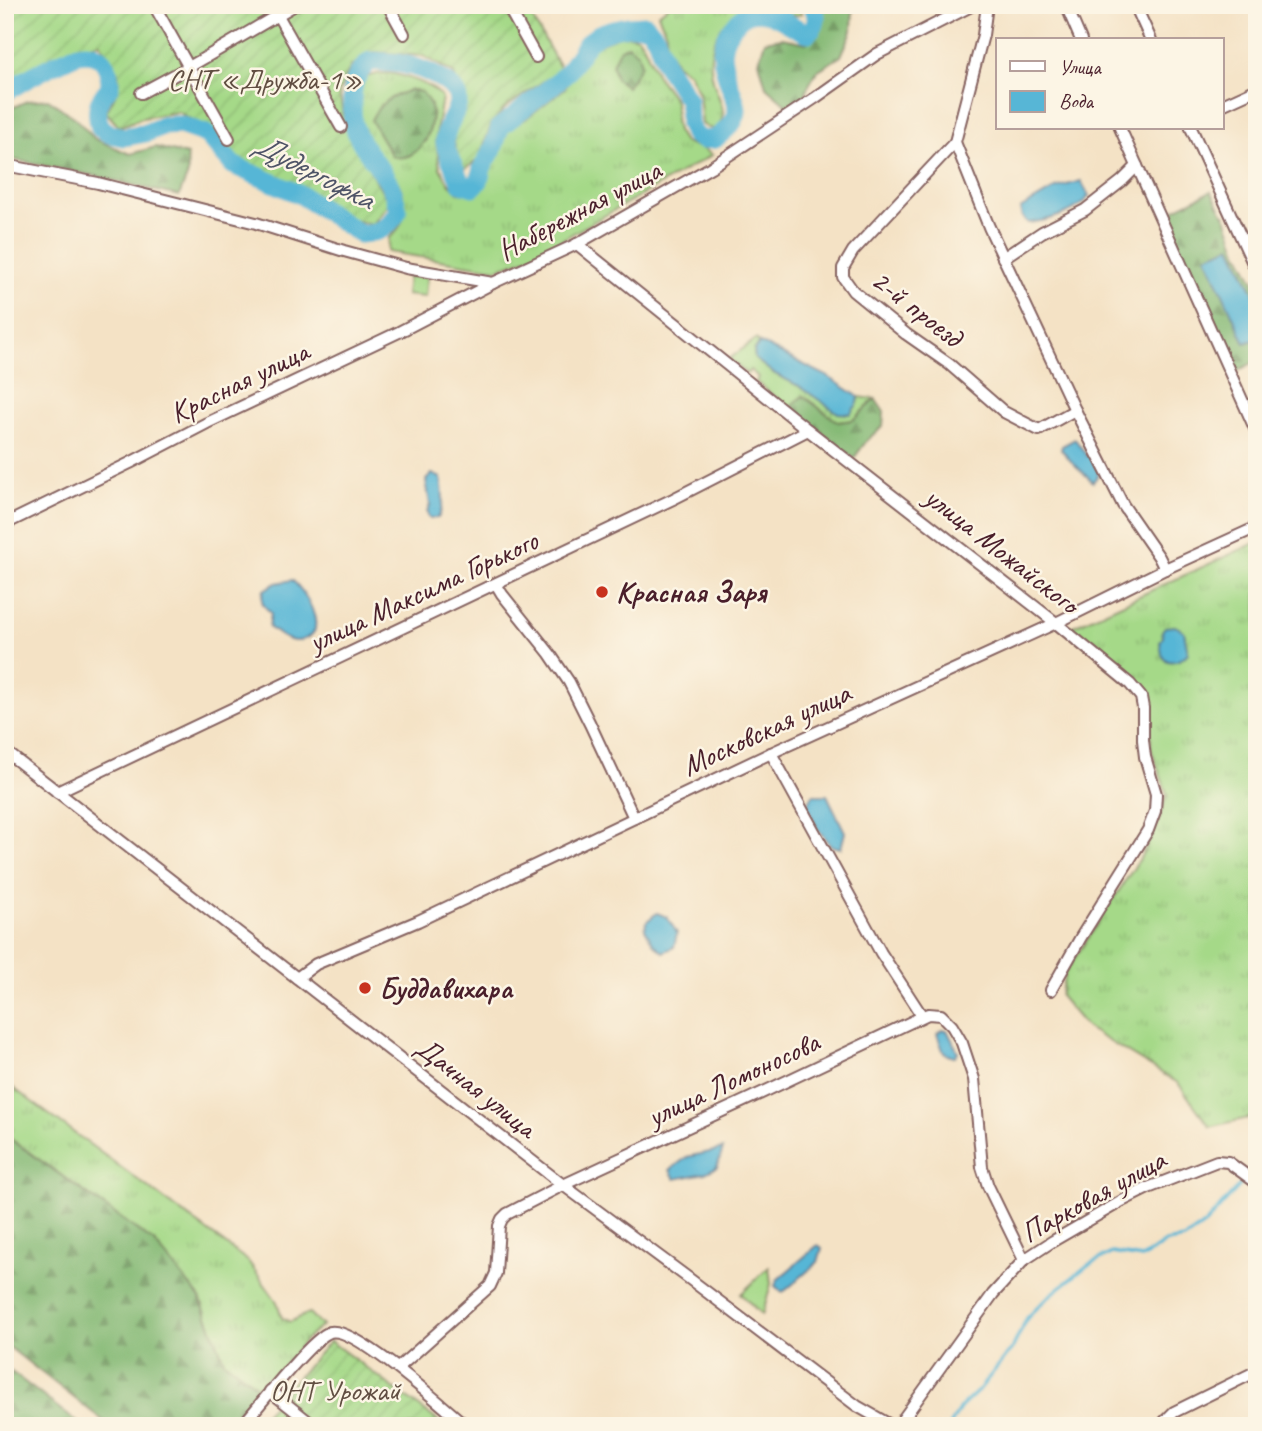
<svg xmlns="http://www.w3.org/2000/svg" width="1262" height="1431" viewBox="0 0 1262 1431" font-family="Caveat,sans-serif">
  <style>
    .grass { fill: url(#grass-tufts); stroke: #787c5a; stroke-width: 2; fill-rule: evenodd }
    .forest { fill: url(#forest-firs); stroke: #676c50; stroke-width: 2 }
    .park { fill: #a5d988; stroke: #787c5a; stroke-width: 2 }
    .garden { fill: url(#garden-furrows); stroke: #787c5a; stroke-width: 2 }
    .water { fill: #57b6d6; stroke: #506a80; stroke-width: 2 }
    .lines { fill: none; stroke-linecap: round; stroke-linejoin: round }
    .stream { stroke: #57b6d6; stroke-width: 3.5 }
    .river { stroke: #57b6d6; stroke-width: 19 }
    .minor-casing { stroke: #866361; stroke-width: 14 }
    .minor { stroke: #fff; stroke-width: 10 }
    .poi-dot { fill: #c8321e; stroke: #fcf5e5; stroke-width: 2.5 }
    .labels { text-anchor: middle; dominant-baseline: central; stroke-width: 5; stroke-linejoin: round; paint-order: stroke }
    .park-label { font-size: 30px; fill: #614e42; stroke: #fcf5e5 }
    .street-label { font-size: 30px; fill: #4a1f2b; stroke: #fcf5e5 }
    .poi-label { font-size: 30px; font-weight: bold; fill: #4a1f2b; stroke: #fcf5e5; text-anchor: start }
    .water-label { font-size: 32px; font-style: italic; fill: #4f5467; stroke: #fcf5e5 }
  </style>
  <defs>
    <pattern id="grass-tufts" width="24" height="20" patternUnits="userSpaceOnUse" patternTransform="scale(1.75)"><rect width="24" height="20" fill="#a5d988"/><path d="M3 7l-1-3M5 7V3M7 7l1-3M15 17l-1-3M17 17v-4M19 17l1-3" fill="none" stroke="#90ba76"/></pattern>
    <pattern id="forest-firs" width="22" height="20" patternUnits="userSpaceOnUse" patternTransform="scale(1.75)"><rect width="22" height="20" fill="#84b974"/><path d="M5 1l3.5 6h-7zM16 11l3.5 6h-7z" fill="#6e965f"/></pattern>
    <pattern id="garden-furrows" width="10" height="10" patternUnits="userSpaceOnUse" patternTransform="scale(1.75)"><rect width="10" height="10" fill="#a5d988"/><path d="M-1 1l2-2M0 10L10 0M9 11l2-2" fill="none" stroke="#90ba76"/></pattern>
  </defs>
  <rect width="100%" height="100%" fill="#fcf5e5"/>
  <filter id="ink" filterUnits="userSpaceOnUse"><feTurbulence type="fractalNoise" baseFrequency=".0143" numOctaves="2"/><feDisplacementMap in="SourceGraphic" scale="14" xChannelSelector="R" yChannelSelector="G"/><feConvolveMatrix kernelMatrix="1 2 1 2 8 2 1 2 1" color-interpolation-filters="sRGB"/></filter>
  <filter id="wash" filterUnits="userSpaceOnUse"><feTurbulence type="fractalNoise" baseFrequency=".00686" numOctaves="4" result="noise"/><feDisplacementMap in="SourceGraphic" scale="28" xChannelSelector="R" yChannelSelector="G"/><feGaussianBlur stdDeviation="1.57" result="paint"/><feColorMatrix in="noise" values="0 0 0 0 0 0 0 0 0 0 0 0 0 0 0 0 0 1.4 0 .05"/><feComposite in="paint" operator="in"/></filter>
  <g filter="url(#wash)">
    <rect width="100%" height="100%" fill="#f4e2c5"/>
    <g class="grass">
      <path d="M 670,5 L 799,5 L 801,14 C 793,17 788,14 780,11 C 758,3 743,4 726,22 C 711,39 707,62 714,84 C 719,100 730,115 716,129 L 708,128 L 702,124 L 699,93 L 689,73 L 676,64 L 667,47 L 666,33 L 658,14 Z"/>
      <path d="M 628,35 L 638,37 L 644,46 L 657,76 L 675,100 L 675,120 L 677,131 L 684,142 L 703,149 L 712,155 L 531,257 L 496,269 L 388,252 L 389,238 C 398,230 403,224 404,211 C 407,177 379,166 365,141 C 354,122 355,101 358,81 C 367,77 375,73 386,73 C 401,74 435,85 442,98 L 437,126 L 436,142 L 440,168 L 448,182 L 458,192 L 468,193 L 478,188 L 492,164 L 495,147 L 504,132 L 524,120 L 565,88 L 590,49 L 601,43 L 619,36 ZM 431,105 L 431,126 L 425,142 L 392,156 L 380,134 Z"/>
      <path d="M 756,339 L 760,343 L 754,350 L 755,359 L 773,373 L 799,386 L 858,403 L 859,397 L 875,399 L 853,420 L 838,422 L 803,396 L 793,404 L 795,412 L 756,382 L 758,377 L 750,370 L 747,374 L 729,359 Z"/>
      <path d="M 1257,542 L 1257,1116 L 1210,1127 L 1178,1083 L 1087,1028 L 1060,996 L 1065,973 L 1139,860 L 1156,828 L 1167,794 L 1151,749 L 1150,694 L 1069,628 Z"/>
      <path d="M 5,1082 L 248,1261 L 277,1302 L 282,1318 L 290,1322 L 309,1313 L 322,1326 L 307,1338 L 262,1390 L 224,1361 L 200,1298 L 155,1243 L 5,1135 Z"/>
    </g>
    <g class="forest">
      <path d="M 823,5 L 853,5 L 852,31 L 841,56 L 817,71 L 806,90 L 807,104 L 795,112 L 766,87 L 759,61 L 765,41 L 782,38 L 806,43 C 817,31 820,21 823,5 Z"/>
      <path d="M 628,45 L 638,53 L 641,65 L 627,87 L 616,79 L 612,65 L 618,51 Z"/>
      <path d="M 410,90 L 422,92 C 425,96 429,102 431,107 C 436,129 418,165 392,156 L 371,120 C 381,100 390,98 410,90 Z"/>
      <path d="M 48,99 L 75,118 L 95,139 L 130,154 L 156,147 L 187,155 L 188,174 L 179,196 L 91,175 L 5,158 L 5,108 L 14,107 L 27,101 Z"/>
      <path d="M 1211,191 L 1227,220 L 1238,251 L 1257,287 L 1257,300 L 1231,246 L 1207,256 L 1245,343 L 1257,339 L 1257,361 L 1237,371 L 1220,332 L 1184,260 L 1167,213 Z"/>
      <path d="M 803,396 L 838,422 L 853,420 L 875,399 L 884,412 L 883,426 L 868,439 L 854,458 L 795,412 L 793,404 Z"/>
      <path d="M 5,1135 L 155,1243 L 200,1298 L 224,1361 L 262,1390 L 230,1426 L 110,1426 L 5,1344 Z"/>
      <path d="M 5,1367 L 82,1426 L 5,1426 Z"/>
    </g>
    <g class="park">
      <path d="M 408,276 L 427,277 L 425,297 L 406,295 Z"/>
      <path d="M 769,1267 L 771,1284 L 762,1315 L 741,1294 Z"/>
    </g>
    <g class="garden">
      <path d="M 12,5 L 525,5 L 561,69 L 505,108 L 491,125 L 479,159 L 462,171 L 452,135 L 464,98 L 453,73 L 423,56 L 374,52 L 351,66 L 339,92 L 345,126 L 389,203 L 373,224 L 350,220 L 305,192 L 239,160 L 210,130 L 178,112 L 142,118 L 119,127 L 106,112 C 126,78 121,74 100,43 C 66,48 36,68 5,83 L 5,16 Z"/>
      <path d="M 330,1341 L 445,1426 L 254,1426 Z"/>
    </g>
    <g class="water">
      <path d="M 1081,181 L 1089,196 C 1079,212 1047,221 1028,223 L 1022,217 L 1020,209 L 1056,188 Z"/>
      <path d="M 1231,246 L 1257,300 L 1257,339 L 1245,343 L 1206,256 Z"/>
      <path d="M 760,343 L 827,376 L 859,397 L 858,403 L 850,414 L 838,413 L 799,386 L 773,373 L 755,359 L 754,350 Z"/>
      <path d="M 1075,439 L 1087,456 L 1090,456 L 1099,474 L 1093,482 L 1070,460 L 1061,449 L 1062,446 Z"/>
      <path d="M 432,474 L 441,478 C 443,492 445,505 438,518 L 429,518 L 427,512 L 430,505 L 426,480 Z"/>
      <path d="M 292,580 C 303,590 318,613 315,629 C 314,633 312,635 308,637 C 294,647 280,636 269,627 L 271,613 C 262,604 260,603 264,590 L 276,583 Z"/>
      <path d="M 1175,626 L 1184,631 L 1188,653 C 1182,660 1168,667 1162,655 C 1162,654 1160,643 1160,642 L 1163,637 L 1162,631 L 1165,627 Z"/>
      <path d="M 813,795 L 827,795 L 845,832 L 841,848 L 831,846 L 817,828 L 807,805 Z"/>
      <path d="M 657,913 L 667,917 L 677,933 L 674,947 L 663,952 L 653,943 L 645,929 L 646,922 Z"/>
      <path d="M 942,1030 L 947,1030 L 958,1052 L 955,1056 L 950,1056 L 944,1053 L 937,1034 Z"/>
      <path d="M 723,1149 L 717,1167 L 705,1173 L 675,1179 L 670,1170 L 687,1157 Z"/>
      <path d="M 818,1245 L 822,1248 L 818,1262 L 786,1290 L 782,1292 L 775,1286 L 777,1280 Z"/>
    </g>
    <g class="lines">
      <g class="stream">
        <path d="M 1250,1175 L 1257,1170"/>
        <path d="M 950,1426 L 960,1408 L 979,1390 L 1013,1347 L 1027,1318 L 1048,1297 L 1088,1265 L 1112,1253 L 1142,1258 L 1166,1242 L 1184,1239 L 1205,1224 L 1240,1185"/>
      </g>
      <path class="river" d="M 5,92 C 24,81 38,72 58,63 C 65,60 72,56 78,54 C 102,49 110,67 110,87 C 97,101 95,110 100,128 L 110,134 L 124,137 L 146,133 L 163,126 L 180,125 L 206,134 L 233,165 L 301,195 L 360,234 C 380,233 388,228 398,211 C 395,197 392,186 384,175 C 373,158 357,142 353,122 C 352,115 352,107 352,100 C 353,81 356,74 370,61 C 380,62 392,62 402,64 C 419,67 459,82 458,101 C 457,116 443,128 445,143 C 447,156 456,170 461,183 L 473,187 L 479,181 L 482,168 L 493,149 L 500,127 L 552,86 L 568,72 L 587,43 L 599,34 L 613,29 L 628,26 L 646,25 L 656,37 L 665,64 L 688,100 L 689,124 L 693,134 L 702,140 L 715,139 C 723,132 737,123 737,110 C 737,103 733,95 731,89 C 721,61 715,43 739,20 C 747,12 759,11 769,14 C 782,18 795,29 808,33 C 818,23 818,17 812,5"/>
    </g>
  </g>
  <g filter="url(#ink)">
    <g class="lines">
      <g class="minor-casing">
        <g id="minor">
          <path d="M 154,5 L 229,139"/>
          <path d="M 272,5 L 341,127"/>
          <path d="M 388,5 L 404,34"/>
          <path d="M 507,5 L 536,57"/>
          <path d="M 987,5 L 983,35 L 955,142 L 989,227 L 1075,410 L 1123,505 L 1159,557 L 1165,569"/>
          <path d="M 1066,5 L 1081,40"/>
          <path d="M 1135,5 L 1151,40"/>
          <path d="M 141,93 L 189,67 L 295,5"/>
          <path d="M 1222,105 L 1257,89"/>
          <path d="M 1120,128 L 1257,433"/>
          <path d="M 1191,128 L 1257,272"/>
          <path d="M 955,142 L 853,251 L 843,268 L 843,277 L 853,291 L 906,334 L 949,364 L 1004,412 L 1039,430 L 1075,410"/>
          <path d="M 5,165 L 98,183 L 256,223 L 344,251 L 406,268 L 493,283"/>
          <path d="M 577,244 L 808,430 L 1056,623 L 1130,684 L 1141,697 L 1143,708 L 1143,740 L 1145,757 L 1156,794 L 1155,811 L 1148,830 L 1081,937 L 1051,990"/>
          <path d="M 1003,258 L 1042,232 L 1085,210 L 1122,181 L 1137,166"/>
          <path d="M 5,524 L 130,463 L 207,423 L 399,332 L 493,283 L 577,244 L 711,167 L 815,98 L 877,54 L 973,5"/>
          <path d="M 496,584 L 502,594 L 550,654 L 569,682 L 590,724 L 634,818"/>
          <path d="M 5,751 L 563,1185 L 687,1277 L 857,1406 L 892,1426"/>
          <path d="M 771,753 L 881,953 L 922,1016"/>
          <path d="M 57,792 L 673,499 L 808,430"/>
          <path d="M 297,978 L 316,964 L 418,921 L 771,753 L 1056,623 L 1165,569 L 1257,527"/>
          <path d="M 398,1368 L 490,1286 L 496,1273 L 499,1226 L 502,1219 L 507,1214 L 563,1185 L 770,1089 L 928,1014 L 941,1015 L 952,1026 L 962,1043 L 974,1079 L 982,1167 L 988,1186 L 1024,1260"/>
          <path d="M 270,1391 L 314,1426"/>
          <path d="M 242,1426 C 257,1408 312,1338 330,1332 C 354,1325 445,1408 466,1426"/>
          <path d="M 898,1426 L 993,1294 L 1024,1260 L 1053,1241 L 1122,1201 L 1148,1188 L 1217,1161 L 1228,1162 L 1257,1183"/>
          <path d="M 1163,1426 L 1165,1421 L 1174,1412 L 1257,1371"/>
        </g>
      </g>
      <use href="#minor" class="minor"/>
    </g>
  </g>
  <g class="poi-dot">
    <circle cx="602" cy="592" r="7"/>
    <circle cx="365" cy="988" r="7"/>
  </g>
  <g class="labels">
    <g class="park-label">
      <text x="265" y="79">СНТ «Дружба-1»</text>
      <text x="335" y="1390">ОНТ Урожай</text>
    </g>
    <g class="street-label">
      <text transform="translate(579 210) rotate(-28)">Набережная улица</text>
      <text transform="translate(917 308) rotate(38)">2-й проезд</text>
      <text transform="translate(239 382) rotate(-26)">Красная улица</text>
      <text transform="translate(1002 550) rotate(38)">улица Можайского</text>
      <text transform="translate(423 591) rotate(-25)">улица Максима Горького</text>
      <text transform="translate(766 729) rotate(-25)">Московская улица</text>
      <text transform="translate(733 1079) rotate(-25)">улица Ломоносова</text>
      <text transform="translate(476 1087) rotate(38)">Дачная улица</text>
      <text transform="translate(1093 1196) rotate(-29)">Парковая улица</text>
    </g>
    <g class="poi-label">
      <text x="616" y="592">Красная Заря</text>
      <text x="379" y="988">Буддавихара</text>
    </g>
    <g class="water-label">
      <text transform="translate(314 171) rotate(27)">Дудергофка</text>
    </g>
  </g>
  <rect width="1262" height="1431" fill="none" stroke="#fcf5e5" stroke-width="28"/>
  <rect x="996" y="38" width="228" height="91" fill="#fcf5e5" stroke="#b59f9b" stroke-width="2"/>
  <rect x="1010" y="61" width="35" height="10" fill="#ffffff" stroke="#b59f9b" stroke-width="2"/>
  <text x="1059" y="74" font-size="21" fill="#4a1f2b">Улица</text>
  <rect x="1010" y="91" width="35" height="21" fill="#57b6d6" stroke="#b59f9b" stroke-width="2"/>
  <text x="1059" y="108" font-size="21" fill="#4a1f2b">Вода</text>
</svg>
